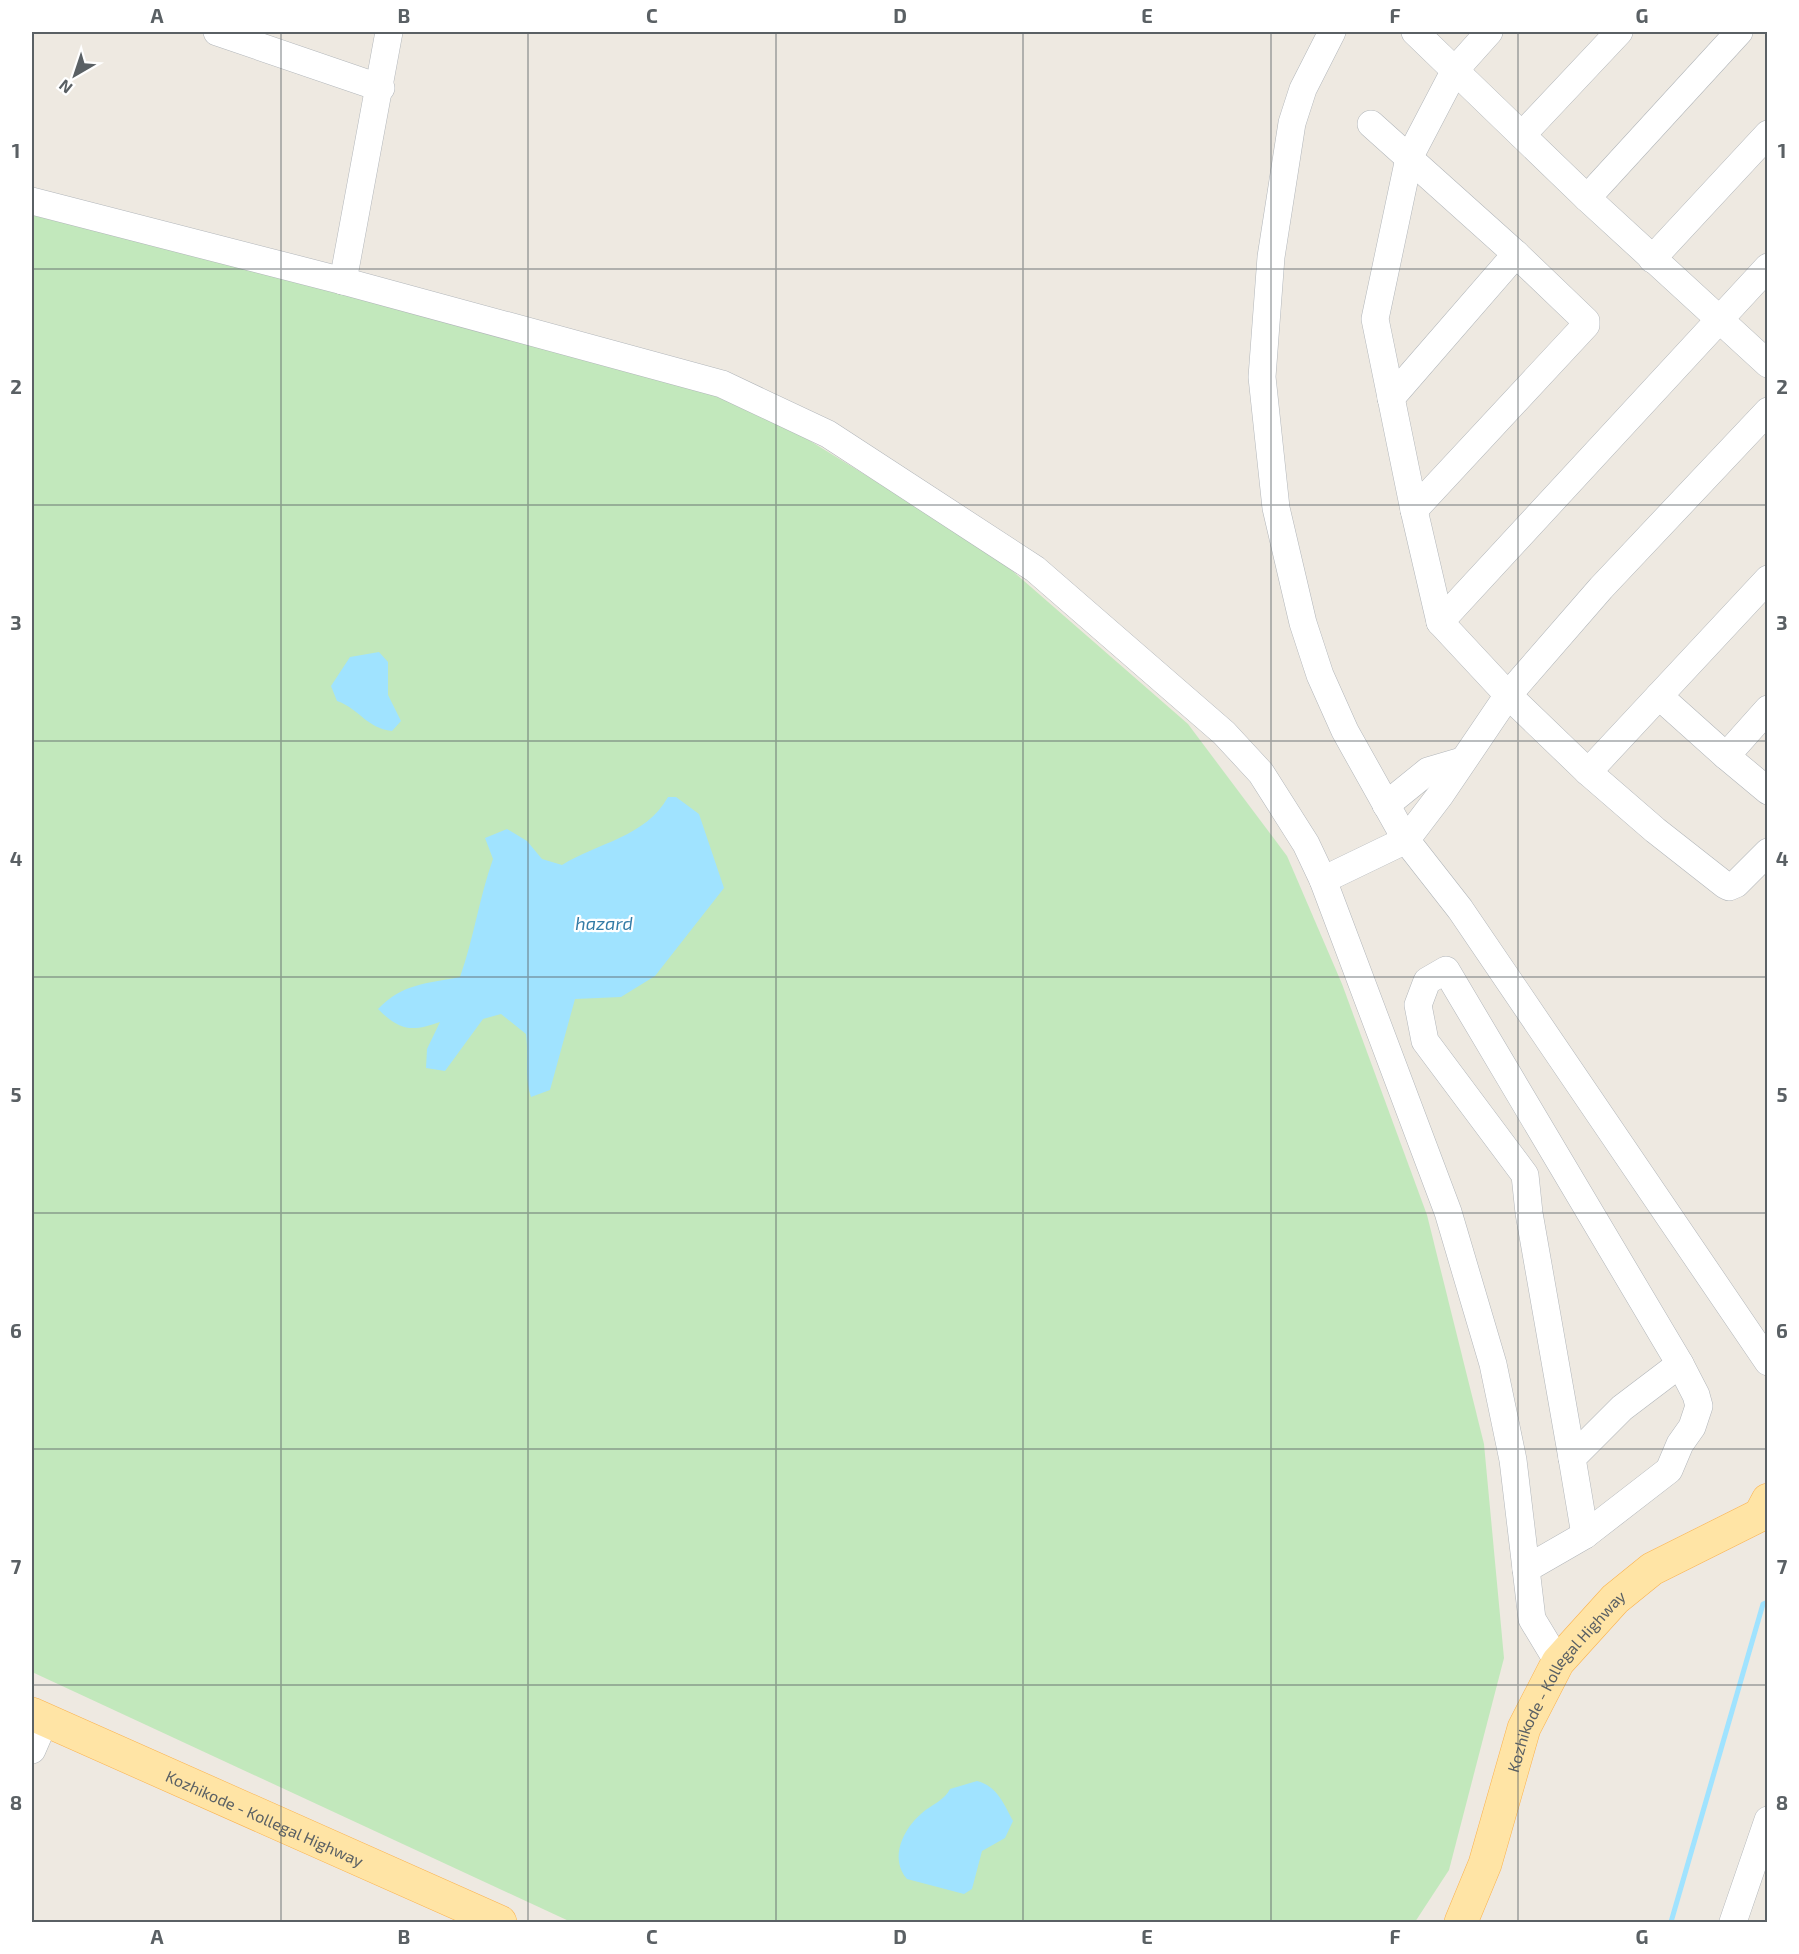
<svg xmlns="http://www.w3.org/2000/svg" width="1799" height="1954" viewBox="0 0 1799 1954" font-family="'Exo 2',sans-serif">
  <style>
    .green { fill: #c2e8bc }
    .water { fill: #a0e3ff }
    .lines { fill: none; stroke-linecap: round; stroke-linejoin: round }
    .stream { stroke: #a0e3ff; stroke-width: 5 }
    .minor-casing { stroke: #b2b6ba; stroke-width: 28 }
    .major-casing { stroke: #fbb24d; stroke-width: 34 }
    .minor { stroke: #fff; stroke-width: 27 }
    .major { stroke: #ffe4a5; stroke-width: 33 }
    .grid { fill: none; stroke: #5a6064; stroke-width: 1.5; stroke-opacity: 0.55 }
    .labels { text-anchor: middle; dominant-baseline: central; stroke-width: 4.5; stroke-linejoin: round; paint-order: stroke }
    .street-label { font-size: 16px; fill: #5a6064; stroke: #fff }
    .water-label { font-size: 18px; font-style: italic; fill: #337ba6; stroke: #fff }
    .neatline { fill: none; stroke: #5a6064; stroke-width: 2 }
    .grid-label { font-size: 20px; text-anchor: middle; font-weight: bold; fill: #5a6064 }
  </style>
  <rect width="100%" height="100%" fill="#eee9e1"/>
  <path class="green" d="M 32,215 L 594,354 L 739,397 L 992,553 L 1188,724 L 1287,856 L 1342,984 L 1427,1215 L 1484,1444 L 1504,1658 L 1449,1870 L 1415,1922 L 571,1922 L 32,1672 Z"/>
  <g class="water">
    <path d="M 379,652 L 388,662 L 388,695 L 401,721 L 392,731 C 366,728 360,709 337,701 L 331,686 L 350,657 Z"/>
    <path d="M 668,797 L 676,797 L 699,814 L 724,888 L 655,976 L 621,997 L 575,999 L 550,1090 L 531,1097 C 524,1077 529,1056 526,1034 L 501,1014 L 483,1019 L 445,1071 L 426,1068 L 427,1049 L 440,1022 C 412,1032 400,1031 378,1009 C 403,983 426,984 460,977 C 474,938 479,898 493,859 L 485,838 L 507,829 L 527,841 L 542,859 L 562,865 C 597,843 646,837 668,797 Z"/>
    <path d="M 977,1781 C 997,1786 1004,1804 1013,1821 L 1005,1838 L 982,1851 L 972,1889 L 964,1894 L 907,1879 C 889,1858 903,1829 922,1813 C 931,1805 945,1800 950,1789 Z"/>
  </g>
  <g class="lines">
    <path class="stream" d="M 1671,1922 L 1763,1604 L 1768,1602"/>
    <g class="minor-casing">
      <g id="minor">
        <path d="M 217,32 L 381,88"/>
        <path d="M 1332,32 L 1303,89 L 1292,123 L 1271,257 L 1262,377 L 1276,508 L 1303,623 L 1320,675 L 1345,731 L 1406,840 L 1460,909 L 1768,1362"/>
        <path d="M 1415,32 L 1587,198 L 1768,364"/>
        <path d="M 1489,32 L 1455,70 L 1409,158 L 1375,319 L 1414,510 L 1440,622 L 1508,695 L 1588,772 L 1655,830 L 1725,885 L 1729,887 L 1736,884 L 1768,852"/>
        <path d="M 1371,124 L 1516,254 L 1586,321 L 1586,325 L 1414,510"/>
        <path d="M 1522,135 L 1619,32"/>
        <path d="M 1587,198 L 1739,32"/>
        <path d="M 32,201 L 343,281 L 722,384 L 828,434 L 1035,569 L 1224,733 L 1261,773 L 1306,844 L 1323,880 L 1448,1212 L 1493,1364 L 1513,1460 L 1532,1619 L 1558,1662"/>
        <path d="M 1652,259 L 1768,134"/>
        <path d="M 343,281 L 389,32"/>
        <path d="M 1391,398 L 1516,254"/>
        <path d="M 1440,622 L 1768,267"/>
        <path d="M 1659,696 L 1726,756 L 1768,709"/>
        <path d="M 1726,756 L 1768,791"/>
        <path d="M 1588,772 L 1768,579"/>
        <path d="M 1386,805 L 1428,771 L 1462,761"/>
        <path d="M 1323,880 L 1406,840 L 1441,794 L 1508,695 L 1601,588 L 1768,411"/>
        <path d="M 1585,1535 L 1572,1458 L 1622,1408 L 1680,1364"/>
        <path d="M 1526,1569 L 1585,1535 L 1669,1470 L 1680,1444 L 1692,1427 L 1699,1406 L 1696,1395 L 1680,1364 L 1446,970 L 1427,981 L 1418,1005 L 1425,1041 L 1525,1175 L 1529,1213 L 1572,1458"/>
        <path d="M 32,1750 L 45,1720"/>
        <path d="M 1733,1922 L 1768,1820"/>
      </g>
    </g>
    <g class="major-casing">
      <g id="major">
        <path id="s1" d="M 32,1714 L 500,1922"/>
        <path id="s2" d="M 1461,1922 L 1485,1864 L 1524,1728 L 1558,1662 L 1615,1599 L 1652,1569 L 1760,1515 L 1768,1500"/>
      </g>
    </g>
    <use href="#minor" class="minor"/>
    <use href="#major" class="major"/>
  </g>
  <path class="grid" d="M 281,32 L 281,1922M 528,32 L 528,1922M 776,32 L 776,1922M 1023,32 L 1023,1922M 1271,32 L 1271,1922M 1518,32 L 1518,1922M 32,269 L 1768,269M 32,505 L 1768,505M 32,741 L 1768,741M 32,977 L 1768,977M 32,1213 L 1768,1213M 32,1449 L 1768,1449M 32,1685 L 1768,1685"/>
  <g class="labels">
    <g class="street-label">
      <text stroke="none"><textPath href="#s2" startOffset="266">Kozhikode - Kollegal Highway</textPath></text>
      <text stroke="none"><textPath href="#s1" startOffset="255">Kozhikode - Kollegal Highway</textPath></text>
    </g>
    <g class="water-label">
      <text x="604" y="923">hazard</text>
    </g>
  </g>
  <rect width="1799" height="1954" fill="none" stroke="#ffffff" stroke-width="66"/>
  <g transform="translate(75 75) rotate(219)" stroke="#ffffff" stroke-width="4.5" paint-order="stroke">
  <path d="M0-4.5L10 22L0 15L-10 22Z" fill="#5a6064"/>
  <text y="-9" font-size="16" font-weight="bold" text-anchor="middle" fill="#5a6064">N</text>
  </g>
  <rect x="33" y="33" width="1733" height="1888" class="neatline"/>
  <g class="grid-label">
    <text x="157" y="23">A</text>
    <text x="404" y="23">B</text>
    <text x="652" y="23">C</text>
    <text x="900" y="23">D</text>
    <text x="1147" y="23">E</text>
    <text x="1395" y="23">F</text>
    <text x="1642" y="23">G</text>
    <text x="16" y="158">1</text>
    <text x="1782" y="158">1</text>
    <text x="16" y="394">2</text>
    <text x="1782" y="394">2</text>
    <text x="16" y="630">3</text>
    <text x="1782" y="630">3</text>
    <text x="16" y="866">4</text>
    <text x="1782" y="866">4</text>
    <text x="16" y="1102">5</text>
    <text x="1782" y="1102">5</text>
    <text x="16" y="1338">6</text>
    <text x="1782" y="1338">6</text>
    <text x="16" y="1574">7</text>
    <text x="1782" y="1574">7</text>
    <text x="16" y="1810">8</text>
    <text x="1782" y="1810">8</text>
    <text x="157" y="1944">A</text>
    <text x="404" y="1944">B</text>
    <text x="652" y="1944">C</text>
    <text x="900" y="1944">D</text>
    <text x="1147" y="1944">E</text>
    <text x="1395" y="1944">F</text>
    <text x="1642" y="1944">G</text>
  </g>
</svg>
